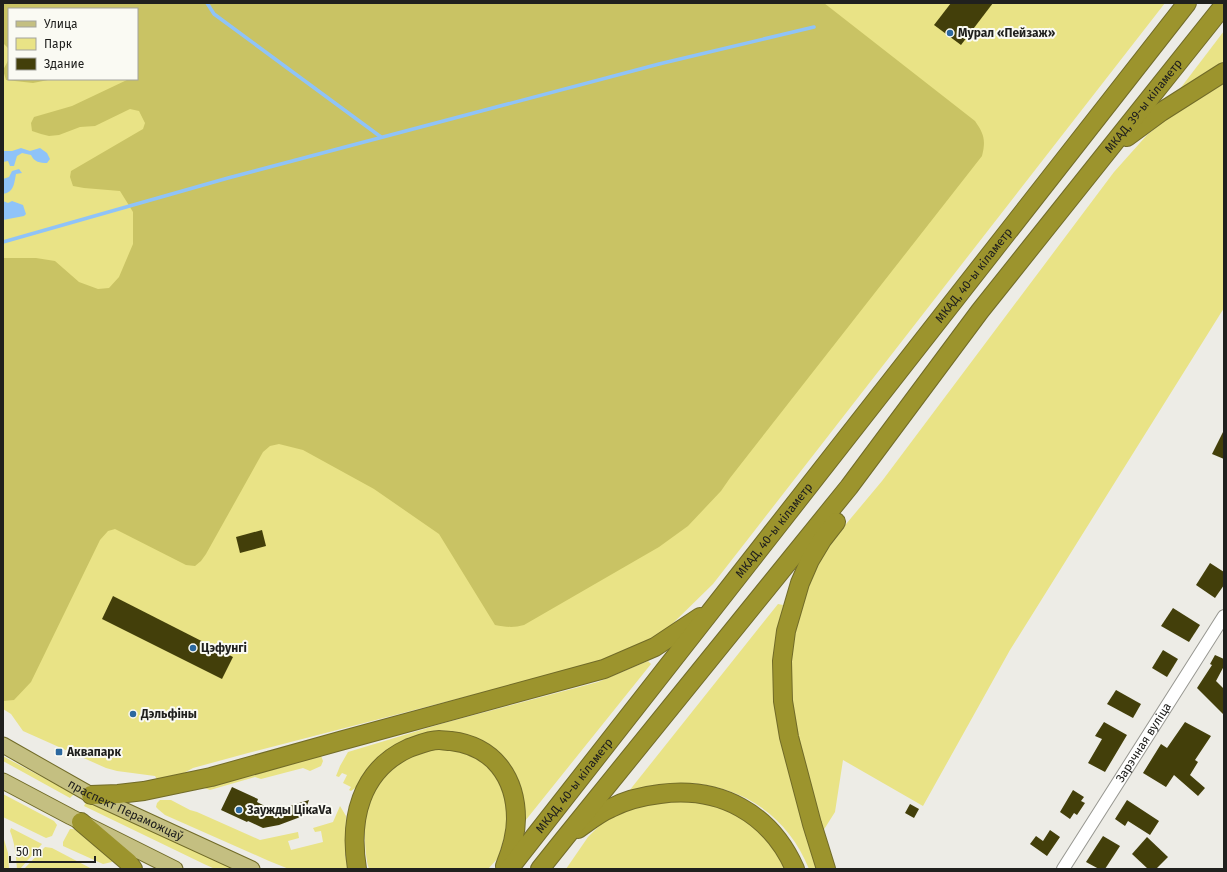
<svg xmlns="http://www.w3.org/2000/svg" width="1227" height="872" viewBox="0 0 1227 872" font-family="'Fira Sans',sans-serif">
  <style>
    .green { fill: #e9e386; fill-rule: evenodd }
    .forest { fill: #c9c364 }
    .water { fill: #8fc3f8 }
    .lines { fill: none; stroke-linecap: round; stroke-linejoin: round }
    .stream { stroke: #8fc3f8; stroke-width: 3.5 }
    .building { fill: #433f0a }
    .minor-casing { stroke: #979791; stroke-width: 14 }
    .major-casing { stroke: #716b28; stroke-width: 17 }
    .highway-casing { stroke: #716b28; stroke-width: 20 }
    .minor { stroke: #fff; stroke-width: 12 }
    .major { stroke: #c4bf81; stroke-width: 15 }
    .highway { stroke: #9c942d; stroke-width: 18 }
    .poi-dot { fill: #2c689f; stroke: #fafaf3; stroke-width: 1.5 }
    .labels { text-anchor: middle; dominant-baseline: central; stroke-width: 4; stroke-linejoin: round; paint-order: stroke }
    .poi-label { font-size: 12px; font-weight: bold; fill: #20201e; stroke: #fafaf3; text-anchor: start }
    .street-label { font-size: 12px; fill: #20201e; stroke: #fafaf3 }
  </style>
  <rect width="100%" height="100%" fill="#edece6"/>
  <g class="green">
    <path d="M 3,3 L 1165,3 L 713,584 L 663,633 L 616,658 L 248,753 L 193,768 L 171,780 L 159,783 L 155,776 L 117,771 L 106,768 L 23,731 L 11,714 L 3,709 ZM 9,9 L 137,9 L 137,79 L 9,79 Z"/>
    <path d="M 1224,31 L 1224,66 L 1176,94 Z"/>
    <path d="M 1224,82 L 1224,308 L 1010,650 L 923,806 L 843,760 L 835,812 L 823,831 L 794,725 L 790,678 L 794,629 L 804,583 L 831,542 L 882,481 L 1114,172 L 1147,135 L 1169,117 Z"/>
    <path d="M 778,604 L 783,605 L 777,647 L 820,869 L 809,869 C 788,816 741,784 684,783 C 666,783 647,788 629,791 Z"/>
    <path d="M 648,661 L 651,664 L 521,826 L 509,771 L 430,735 L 351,791 L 349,790 L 351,787 L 343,783 L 347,775 L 342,773 L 339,777 L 336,776 L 340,766 L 348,752 L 444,723 L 598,682 Z"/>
    <path d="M 443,748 L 462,750 L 479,758 L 492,771 L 503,789 L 508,809 L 508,824 L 498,858 L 488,869 L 369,869 C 363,851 363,807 373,791 C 379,782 386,775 394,768 C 399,763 406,756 413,754 C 423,750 433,749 443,748 Z"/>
    <path d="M 320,753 L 323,761 L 321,766 L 310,771 L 303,768 L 261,779 L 255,777 L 210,790 L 202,787 Z"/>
    <path d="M 3,756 L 10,760 L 74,794 L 70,798 L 3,761 Z"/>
    <path d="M 3,794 L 54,821 L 57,825 L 52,836 L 46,838 L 3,817 Z"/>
    <path d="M 680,795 L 744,811 L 793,869 L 566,869 L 588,837 L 606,819 L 621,810 Z"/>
    <path d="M 87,800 L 240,869 L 215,869 L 204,864 L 84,806 Z"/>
    <path d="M 160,800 L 171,800 L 190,810 L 197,812 L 260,840 L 298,832 L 299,838 L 288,841 L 291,850 L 323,842 L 321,831 L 315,832 L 313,828 L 333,822 L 340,806 L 346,816 L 345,854 L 348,869 L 289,869 L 269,861 L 165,815 L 159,810 L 156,807 L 157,803 Z"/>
    <path d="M 11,828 L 42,844 L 20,869 L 17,869 C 16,856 15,843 10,831 Z"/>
    <path d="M 70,829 L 73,829 L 106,847 L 110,852 L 112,862 L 103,864 L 63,846 L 63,842 Z"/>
    <path d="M 3,836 L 8,853 L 9,869 L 3,869 Z"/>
    <path d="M 45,847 L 52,848 L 92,869 L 24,869 Z"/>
  </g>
  <path class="forest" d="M 3,3 L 824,3 L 975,121 C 984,134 986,140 982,156 L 730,478 L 721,491 L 688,526 L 659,547 L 524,625 C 514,628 505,627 495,625 L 439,534 L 374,489 L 303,450 L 279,444 L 270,446 L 263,452 L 206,554 L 201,561 L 195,566 L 186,565 L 115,529 L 108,531 L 100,540 L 31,682 L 14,700 L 3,701 L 3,260 L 4,258 L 36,258 L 55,261 L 79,282 L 98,289 L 109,288 L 119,277 L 133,244 L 133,212 L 120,191 L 84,188 L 73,186 L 70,177 L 71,171 L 143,129 L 145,123 L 139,111 L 130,109 L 95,126 L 80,127 L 59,135 L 49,136 L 41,134 L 32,131 L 31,123 L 34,117 L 72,106 L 129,79 L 137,79 L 137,9 L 9,9 L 9,79 L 53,79 L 33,83 L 6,80 L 3,70 L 9,59 L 8,48 L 3,43 Z"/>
  <g class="water">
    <path d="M 21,148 L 30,151 L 40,148 L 47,153 L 50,159 L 47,163 C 40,163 34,162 31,155 L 22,153 L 17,156 L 14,166 L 10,166 L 8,161 L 3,162 L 3,151 L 12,151 Z"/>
    <path d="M 19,169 L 22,173 L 16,174 C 14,184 14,192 3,194 L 3,179 L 9,177 L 12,171 Z"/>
    <path d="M 3,201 L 8,203 L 12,201 L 23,205 L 26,214 L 24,216 L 3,220 Z"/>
  </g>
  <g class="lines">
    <g class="stream">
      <path d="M 207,3 L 214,14 L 381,137"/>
      <path d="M 3,242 L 228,178 L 659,64 L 814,27"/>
    </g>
  </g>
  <g class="building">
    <path d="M 951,3 L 993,3 L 961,45 L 934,25 Z"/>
    <path d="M 1224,430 L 1224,459 L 1212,454 Z"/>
    <path d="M 262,530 L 266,546 L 240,553 L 236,537 Z"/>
    <path d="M 1210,563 L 1224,572 L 1224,585 L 1215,598 L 1196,585 Z"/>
    <path d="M 113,596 L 233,657 L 222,679 L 102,619 Z"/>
    <path d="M 1173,608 L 1200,625 L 1189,642 L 1161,626 Z"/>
    <path d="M 1163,650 L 1178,659 L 1167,677 L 1152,668 Z"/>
    <path d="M 1215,655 L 1224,659 L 1224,666 L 1216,681 L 1224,689 L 1224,715 L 1197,688 L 1212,665 L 1210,664 Z"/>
    <path d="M 1116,690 L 1141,704 L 1133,718 L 1107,704 Z"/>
    <path d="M 1104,722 L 1127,735 L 1105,772 L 1088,763 L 1102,739 L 1095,736 Z"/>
    <path d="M 1185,722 L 1211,736 L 1195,760 L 1198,762 L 1190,775 L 1205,788 L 1198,796 L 1174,775 L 1166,787 L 1143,773 L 1161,744 L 1167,748 Z"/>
    <path d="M 232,787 L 258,799 L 257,802 L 271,809 L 286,807 L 309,800 L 303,816 L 279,825 L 263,828 L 248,821 L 247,822 L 221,810 Z"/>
    <path d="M 1073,790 L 1084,797 L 1081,801 L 1085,803 L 1077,815 L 1074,813 L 1070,819 L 1060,812 Z"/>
    <path d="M 1127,800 L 1159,821 L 1150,835 L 1128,821 L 1125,826 L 1115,819 Z"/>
    <path d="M 910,804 L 919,809 L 914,818 L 905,813 Z"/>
    <path d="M 1050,830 L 1060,837 L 1047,856 L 1030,844 L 1036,836 L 1043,841 Z"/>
    <path d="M 1103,836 L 1120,846 L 1105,869 L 1099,869 L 1086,862 Z"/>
    <path d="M 1147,837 L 1168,857 L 1156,869 L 1148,869 L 1132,854 Z"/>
  </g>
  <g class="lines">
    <g class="minor-casing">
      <g id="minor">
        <path id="s1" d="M 1063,869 L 1224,616"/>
      </g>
    </g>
    <g class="major-casing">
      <g id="major">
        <path id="s2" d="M 3,745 L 91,795 L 252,869"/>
        <path d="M 3,781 L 71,817 L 175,869"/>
      </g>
    </g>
    <g class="highway-casing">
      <g id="highway">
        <path d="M 1127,137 L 1161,112 L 1224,72"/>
        <path d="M 91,795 L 118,794 L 144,791 L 211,777 L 340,741 L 604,669 L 655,647 L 700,617"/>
        <path d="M 81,822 L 128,862 L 133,869"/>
        <path d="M 578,829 C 588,822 599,813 611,808 C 626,800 643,796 660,794 C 720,786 770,813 795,869"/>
        <path d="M 357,869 C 349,820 360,770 409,748 C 418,745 429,740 439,740 C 442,740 447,741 451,741 C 493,746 516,777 516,819 C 516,835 511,851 505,866"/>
        <path id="s3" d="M 509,869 L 1187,3"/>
        <path id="s4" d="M 540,869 L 564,839 L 849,487 L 980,311 L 1224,5"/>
        <path d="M 826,869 L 812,824 L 789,737 L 783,701 L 782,661 L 786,631 L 800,583 L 810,560 L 822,540 L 836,522"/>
      </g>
    </g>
    <use href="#minor" class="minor"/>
    <use href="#major" class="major"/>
    <use href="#highway" class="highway"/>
  </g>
  <g class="poi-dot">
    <circle cx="950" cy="33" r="4"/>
    <circle cx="193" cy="648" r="4"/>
    <circle cx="133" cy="714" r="4"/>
    <rect x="55" y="748" width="8" height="8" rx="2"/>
    <circle cx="239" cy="810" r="4"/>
  </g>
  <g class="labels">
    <g class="poi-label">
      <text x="958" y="33">Мурал «Пейзаж»</text>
      <text x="201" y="648">Цэфунгі</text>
      <text x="141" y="714">Дэльфіны</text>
      <text x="67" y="752">Аквапарк</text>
      <text x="247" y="810">Заужды ЦікаVа</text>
    </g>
    <g class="street-label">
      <text stroke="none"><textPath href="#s4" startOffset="973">МКАД, 39-ы кіламетр</textPath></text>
      <text stroke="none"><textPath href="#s3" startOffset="754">МКАД, 40-ы кіламетр</textPath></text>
      <text stroke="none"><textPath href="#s3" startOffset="430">МКАД, 40-ы кіламетр</textPath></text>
      <text stroke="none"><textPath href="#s1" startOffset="150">Зарэчная вуліца</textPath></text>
      <text stroke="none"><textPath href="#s3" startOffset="106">МКАД, 40-ы кіламетр</textPath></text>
      <text stroke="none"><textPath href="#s2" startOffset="139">праспект Пераможцаў</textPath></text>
    </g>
  </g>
  <rect width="1227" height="872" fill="none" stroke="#20201e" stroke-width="8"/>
  <rect x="8" y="8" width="130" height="72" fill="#fafaf3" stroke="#a3a39e"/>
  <rect x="16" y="21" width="20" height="6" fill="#c4bf81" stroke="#a3a39e"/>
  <text x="44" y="28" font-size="12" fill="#20201e">Улица</text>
  <rect x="16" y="38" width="20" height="12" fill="#e9e386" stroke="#a3a39e"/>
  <text x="44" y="48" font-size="12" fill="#20201e">Парк</text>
  <rect x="16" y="58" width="20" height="12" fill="#433f0a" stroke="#a3a39e"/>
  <text x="44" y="68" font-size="12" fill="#20201e">Здание</text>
  <path d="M10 856v6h85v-6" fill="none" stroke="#20201e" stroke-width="2"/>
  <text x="16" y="856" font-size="12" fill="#20201e" stroke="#fafaf3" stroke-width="3" paint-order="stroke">50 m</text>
</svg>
